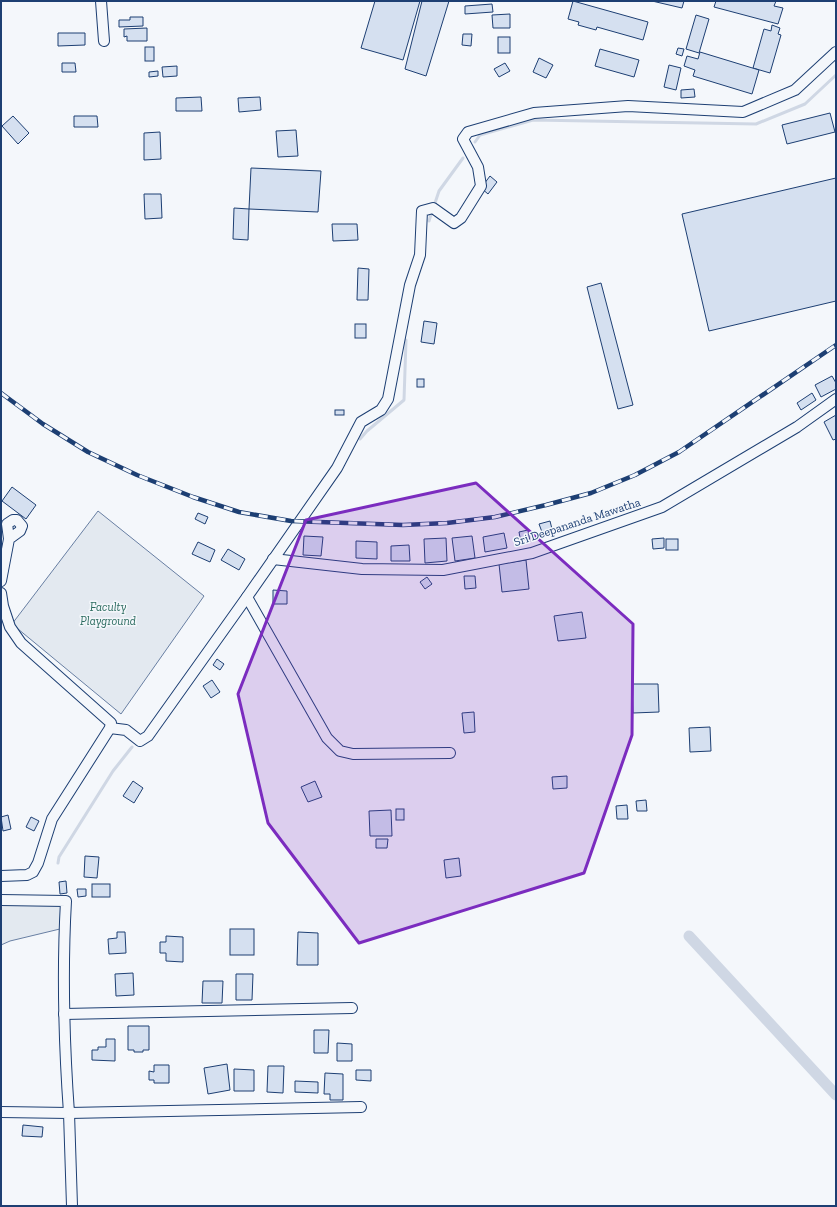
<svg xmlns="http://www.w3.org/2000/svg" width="837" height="1207" viewBox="0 0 837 1207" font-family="'Zilla Slab',serif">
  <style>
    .green { fill: #e3e9f0; stroke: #687fa3 }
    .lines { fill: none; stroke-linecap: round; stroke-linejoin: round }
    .stream { stroke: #cfd7e4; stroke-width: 3 }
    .canal { stroke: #cfd7e4; stroke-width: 11 }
    .building { fill: #d5e0f0; stroke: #1d3f73 }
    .street-casing { stroke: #1d3f73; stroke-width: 12 }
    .street { stroke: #f4f7fb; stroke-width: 10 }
    .rail-casing { stroke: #1d3f73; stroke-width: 4.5 }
    .rail { stroke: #f4f7fb; stroke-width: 3; stroke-dasharray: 9; stroke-linecap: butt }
    .marked { fill: #7b2cbf; fill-opacity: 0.2; stroke: #7b2cbf; stroke-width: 3; stroke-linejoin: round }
    .labels { text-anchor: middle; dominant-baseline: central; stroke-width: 3; stroke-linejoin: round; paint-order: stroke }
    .street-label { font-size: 12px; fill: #1d3f73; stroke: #f4f7fb }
    .park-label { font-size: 12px; font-style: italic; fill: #2c6c60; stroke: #f4f7fb }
  </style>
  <rect width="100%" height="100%" fill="#f4f7fb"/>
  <g class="green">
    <path d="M 98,511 L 204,596 L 121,714 L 12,624 Z"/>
    <path d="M 1,900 L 66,901 L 64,928 L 10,941 L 1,945 L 1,947 Z"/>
  </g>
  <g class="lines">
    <g class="stream">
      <path d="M 475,142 L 480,135 L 533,120 L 756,124 L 805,104 L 836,75"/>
      <path d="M 434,206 L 439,191 L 463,158"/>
      <path d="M 429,221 L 432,211"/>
      <path d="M 360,439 L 367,431 L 404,400 L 406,340"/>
      <path d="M 58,863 L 59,857 L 113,771 L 132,747"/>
    </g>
    <path class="canal" d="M 689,936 L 836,1095"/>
  </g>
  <g class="building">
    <path d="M 375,1 L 420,1 L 403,60 L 361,48 Z"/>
    <path d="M 422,1 L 449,1 L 426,76 L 405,69 Z"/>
    <path d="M 573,1 L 648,22 L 643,40 L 597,27 L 596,30 L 578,25 L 579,22 L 568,19 Z"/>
    <path d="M 652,1 L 684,1 L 682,8 Z"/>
    <path d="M 716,1 L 776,1 L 774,6 L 783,8 L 778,24 L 714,7 Z"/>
    <path d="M 492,4 L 493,12 L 465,14 L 465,6 Z"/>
    <path d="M 510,14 L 510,28 L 493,28 L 492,15 Z"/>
    <path d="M 696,15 L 709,19 L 699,53 L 686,49 Z"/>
    <path d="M 130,17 L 143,17 L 143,26 L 119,27 L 119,20 L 130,20 Z"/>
    <path d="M 772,25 L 780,28 L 778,34 L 781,35 L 770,73 L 753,68 L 764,29 L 771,31 Z"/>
    <path d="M 147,28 L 147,41 L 127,41 L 127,36 L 124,37 L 124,29 Z"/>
    <path d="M 58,33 L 85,33 L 85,45 L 58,46 Z"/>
    <path d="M 463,34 L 472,34 L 471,46 L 462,45 Z"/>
    <rect x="498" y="37" width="12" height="16"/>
    <rect x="145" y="47" width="9" height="14"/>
    <path d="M 678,48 L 684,49 L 682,56 L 676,54 Z"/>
    <path d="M 600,49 L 639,60 L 634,77 L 595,66 Z"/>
    <path d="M 700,52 L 759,70 L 752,94 L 693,76 L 695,70 L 684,66 L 687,56 L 698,59 Z"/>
    <path d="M 539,58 L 553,65 L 546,78 L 533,72 Z"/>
    <path d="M 62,63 L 75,63 L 76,72 L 62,72 Z"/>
    <path d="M 505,63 L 510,71 L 499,77 L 494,69 Z"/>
    <path d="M 669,65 L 681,68 L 676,90 L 664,87 Z"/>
    <path d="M 177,66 L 177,76 L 163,77 L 162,67 Z"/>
    <path d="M 158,71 L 158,76 L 149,77 L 149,72 Z"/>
    <path d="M 694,89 L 695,97 L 681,98 L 681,90 Z"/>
    <path d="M 201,97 L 202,111 L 176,111 L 176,98 Z"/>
    <path d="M 260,97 L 261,110 L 239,112 L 238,98 Z"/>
    <path d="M 830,113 L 835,132 L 787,144 L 782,125 Z"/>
    <path d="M 13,116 L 29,133 L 18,144 L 2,126 Z"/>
    <path d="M 74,116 L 97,116 L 98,127 L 74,127 Z"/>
    <path d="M 296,130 L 298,156 L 278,157 L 276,131 Z"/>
    <path d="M 160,132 L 161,159 L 144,160 L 144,133 Z"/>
    <path d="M 251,168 L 321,171 L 318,212 L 249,209 Z"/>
    <path d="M 490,176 L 497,182 L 488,194 L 481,188 Z"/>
    <path d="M 836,178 L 836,301 L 709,331 L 682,214 Z"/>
    <path d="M 144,194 L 161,194 L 162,218 L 145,219 Z"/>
    <path d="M 234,208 L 249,209 L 248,240 L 233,239 Z"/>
    <path d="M 332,224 L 357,224 L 358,240 L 333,241 Z"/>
    <path d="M 358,268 L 369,269 L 368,300 L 357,300 Z"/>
    <path d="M 601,283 L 633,405 L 618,409 L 587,287 Z"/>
    <path d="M 424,321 L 437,323 L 434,344 L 421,342 Z"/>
    <rect x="355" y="324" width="11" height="14"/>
    <path d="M 832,376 L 836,383 L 836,389 L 821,397 L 815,385 Z"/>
    <rect x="417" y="379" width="7" height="8"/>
    <path d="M 812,393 L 816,400 L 801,410 L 797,403 Z"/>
    <rect x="335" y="410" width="9" height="5"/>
    <path d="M 836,415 L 836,439 L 833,440 L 824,422 Z"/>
    <path d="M 12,487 L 36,505 L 26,519 L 2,501 Z"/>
    <path d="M 198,513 L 208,517 L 205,524 L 195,519 Z"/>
    <path d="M 550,521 L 552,529 L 542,532 L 539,524 Z"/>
    <path d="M 528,530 L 530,542 L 521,543 L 519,532 Z"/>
    <path d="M 504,533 L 507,548 L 485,552 L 483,537 Z"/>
    <path d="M 304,536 L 323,537 L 321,556 L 303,555 Z"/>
    <path d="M 472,536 L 475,558 L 455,561 L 452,538 Z"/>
    <path d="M 446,538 L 447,561 L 425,563 L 424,539 Z"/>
    <path d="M 664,538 L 664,548 L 653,549 L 652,539 Z"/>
    <rect x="666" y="539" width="12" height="11"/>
    <path d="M 356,541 L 377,542 L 377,559 L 356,558 Z"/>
    <path d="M 198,542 L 215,550 L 210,562 L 192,554 Z"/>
    <path d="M 409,545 L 410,561 L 391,561 L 391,546 Z"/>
    <path d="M 228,549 L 245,559 L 239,570 L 221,560 Z"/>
    <path d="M 526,560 L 529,589 L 502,592 L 499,564 Z"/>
    <path d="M 464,576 L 475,576 L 476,588 L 465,589 Z"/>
    <path d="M 427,577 L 432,584 L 425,589 L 420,582 Z"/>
    <path d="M 273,590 L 287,591 L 287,604 L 273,604 Z"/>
    <path d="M 582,612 L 586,638 L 558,641 L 554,616 Z"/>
    <path d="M 217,659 L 224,664 L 220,670 L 213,665 Z"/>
    <path d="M 212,680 L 220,692 L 211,698 L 203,686 Z"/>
    <path d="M 632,684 L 658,684 L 659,712 L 633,713 Z"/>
    <path d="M 474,712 L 475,732 L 464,733 L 462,713 Z"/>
    <path d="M 710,727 L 711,751 L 690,752 L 689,728 Z"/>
    <path d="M 567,776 L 567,788 L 553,789 L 552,777 Z"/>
    <path d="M 133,781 L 143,788 L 134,803 L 123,796 Z"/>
    <path d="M 315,781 L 322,797 L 308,802 L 301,787 Z"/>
    <path d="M 646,800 L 647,811 L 637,811 L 636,801 Z"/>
    <path d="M 627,805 L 628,819 L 617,819 L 616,806 Z"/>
    <rect x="396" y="809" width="8" height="11"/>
    <path d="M 391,810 L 392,836 L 370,836 L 369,811 Z"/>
    <path d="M 8,815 L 11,829 L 3,831 L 1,817 Z"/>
    <path d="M 31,817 L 39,821 L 34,831 L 26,827 Z"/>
    <path d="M 376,839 L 388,839 L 387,848 L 376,848 Z"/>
    <path d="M 85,856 L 99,857 L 97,878 L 84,877 Z"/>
    <path d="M 459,858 L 461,876 L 446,878 L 444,860 Z"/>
    <path d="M 66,881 L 67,893 L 60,894 L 59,882 Z"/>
    <rect x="92" y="884" width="18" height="13"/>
    <path d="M 77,889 L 86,889 L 86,896 L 78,897 Z"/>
    <rect x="230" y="929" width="24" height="26"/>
    <path d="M 117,932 L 125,932 L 126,953 L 109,954 L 108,939 L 117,938 Z"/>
    <path d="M 298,932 L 318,933 L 318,965 L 297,965 Z"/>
    <path d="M 166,936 L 183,937 L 183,962 L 166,961 L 166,953 L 160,953 L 160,942 L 166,942 Z"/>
    <path d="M 133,973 L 134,995 L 116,996 L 115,974 Z"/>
    <path d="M 236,974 L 253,974 L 252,1000 L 236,1000 Z"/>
    <path d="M 203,981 L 223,981 L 222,1003 L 202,1003 Z"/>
    <path d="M 128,1026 L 149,1026 L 149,1050 L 143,1050 L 143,1052 L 134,1052 L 134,1050 L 128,1050 Z"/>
    <path d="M 314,1030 L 329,1030 L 328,1053 L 314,1053 Z"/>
    <path d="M 106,1039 L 115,1039 L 115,1061 L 92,1060 L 92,1050 L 98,1050 L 98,1047 L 106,1047 Z"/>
    <path d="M 337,1043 L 352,1044 L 352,1061 L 337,1061 Z"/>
    <path d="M 227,1064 L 230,1090 L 208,1094 L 204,1068 Z"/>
    <path d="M 154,1065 L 169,1065 L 169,1083 L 154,1083 L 154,1080 L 149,1080 L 149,1071 L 154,1072 Z"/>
    <path d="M 268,1066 L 284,1066 L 283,1093 L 267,1092 Z"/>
    <path d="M 234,1069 L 254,1070 L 254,1091 L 234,1091 Z"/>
    <path d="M 356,1070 L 371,1070 L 371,1081 L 356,1080 Z"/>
    <path d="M 325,1073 L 343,1074 L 343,1100 L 330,1100 L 330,1094 L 324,1094 Z"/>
    <path d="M 295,1081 L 318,1082 L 318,1093 L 295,1092 Z"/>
    <path d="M 23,1125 L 43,1127 L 42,1137 L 22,1136 Z"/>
  </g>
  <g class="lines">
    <g class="street-casing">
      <g id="street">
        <path d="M 101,1 L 104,41"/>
        <path d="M 273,559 L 362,569 L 443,570 L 532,553 L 662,507 L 797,427 L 836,399"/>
        <path d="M 1,581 L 9,539 L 7,524 L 13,520 L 17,520 L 22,526 L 20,531 L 9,539"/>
        <path d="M 1,593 L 3,606 L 10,627 L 21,643 L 111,723 L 110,728 L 52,819 L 38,863 L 33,872 L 27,875 L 1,876"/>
        <path d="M 247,597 L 327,738 L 340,751 L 353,754 L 450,753"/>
        <path d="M 110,728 L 126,730 L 140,741 L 148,736 L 247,597 L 337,468 L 361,422 L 381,410 L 388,399 L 410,285 L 420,255 L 422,211 L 433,208 L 454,223 L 461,218 L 481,186 L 478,167 L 463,139 L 468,132 L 534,113 L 628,106 L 743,112 L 795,90 L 836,52"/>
        <path d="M 1,900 L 66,901 C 62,972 64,1043 69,1113 L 361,1107"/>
        <path d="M 64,1014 L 352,1008"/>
        <path d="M 1,1112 L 69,1113 L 72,1206"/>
      </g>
    </g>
    <use href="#street" class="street"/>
    <g class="rail-casing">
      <path id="rail" d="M 1,393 L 43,424 L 88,452 L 137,475 L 193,497 L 239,512 L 291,521 L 403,525 L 447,523 L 495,517 L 546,505 L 591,493 L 635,475 L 679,452 L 836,345"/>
    </g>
    <use href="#rail" class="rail"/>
  </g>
  <path class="marked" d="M 476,483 L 633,624 L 632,735 L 584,873 L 359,943 L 268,823 L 238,694 L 306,520 Z"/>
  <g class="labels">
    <g class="street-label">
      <text transform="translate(577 522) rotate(-18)">Sri Deepananda Mawatha</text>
    </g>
    <g class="park-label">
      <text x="108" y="607">Faculty<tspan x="108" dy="14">Playground</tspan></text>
    </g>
  </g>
  <rect width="837" height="1207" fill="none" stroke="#1d3f73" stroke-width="4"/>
</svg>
